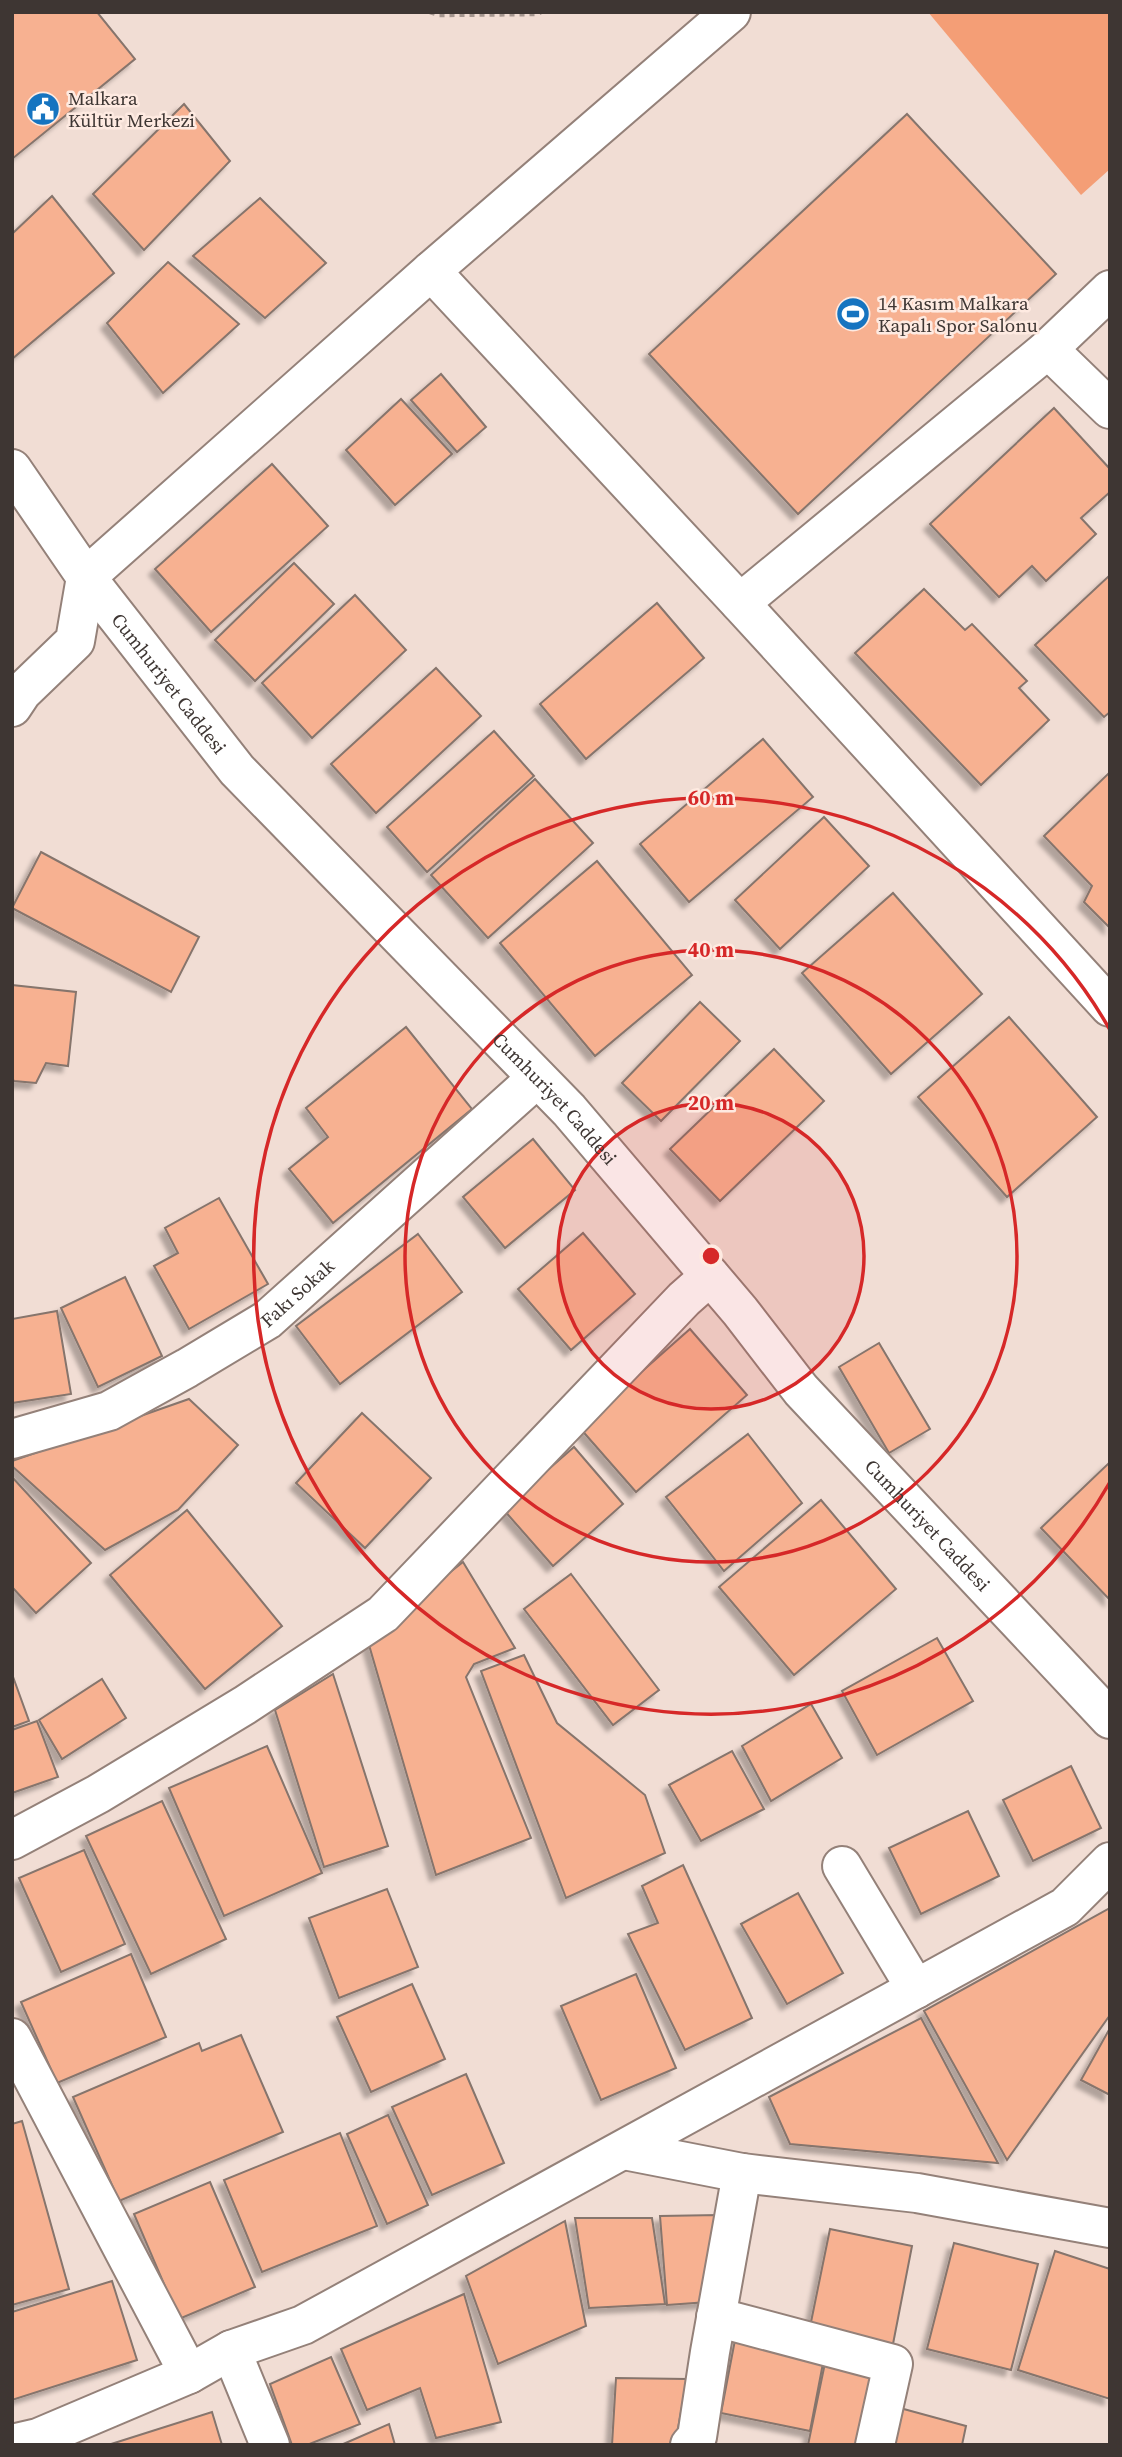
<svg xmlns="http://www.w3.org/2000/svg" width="1122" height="2457" viewBox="0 0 1122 2457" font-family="'Source Serif 4',serif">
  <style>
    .water { fill: #f49e76 }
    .building { fill: #f7b191; stroke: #86746c; stroke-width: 2; filter: url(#shadow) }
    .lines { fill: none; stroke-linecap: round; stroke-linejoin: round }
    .street-casing { stroke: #948179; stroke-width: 42 }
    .secondary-casing { stroke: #948179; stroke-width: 42 }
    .path { stroke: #a5968f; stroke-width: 4.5; stroke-dasharray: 5 5; stroke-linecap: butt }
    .street { stroke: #fff; stroke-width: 38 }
    .secondary { stroke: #fff; stroke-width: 38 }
    .ring { fill: none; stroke: #d62828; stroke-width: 3.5 }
    .labels { text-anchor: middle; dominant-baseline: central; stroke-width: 5; stroke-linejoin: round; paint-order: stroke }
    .poi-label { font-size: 19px; fill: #3e3633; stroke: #feeae1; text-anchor: start }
    .street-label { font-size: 19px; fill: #3e3633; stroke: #feeae1 }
    .centre { fill: #d62828; stroke: #feeae1; stroke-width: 3.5 }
    .ring-label { font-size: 21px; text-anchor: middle; font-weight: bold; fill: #d62828; stroke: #feeae1; stroke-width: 5; stroke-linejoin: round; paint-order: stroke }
  </style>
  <defs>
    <filter id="shadow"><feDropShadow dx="-6" dy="6" stdDeviation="2" flood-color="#0004"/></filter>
  </defs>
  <rect width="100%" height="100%" fill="#f1ddd4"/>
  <path class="water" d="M 928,12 L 1110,12 L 1110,169 L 1081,195 Z"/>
  <g class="building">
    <path d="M 12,12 L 97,12 L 135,59 L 12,159 Z"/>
    <path d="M 184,104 L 230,161 L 144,250 L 93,194 Z"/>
    <path d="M 907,114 L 1056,274 L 798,514 L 649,354 Z"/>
    <path d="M 52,196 L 114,273 L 12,359 L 12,234 Z"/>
    <path d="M 260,198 L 326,263 L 265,318 L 193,256 Z"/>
    <path d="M 168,262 L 239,324 L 163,393 L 107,323 Z"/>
    <path d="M 441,374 L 486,427 L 457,452 L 411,400 Z"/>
    <path d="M 401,399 L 452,454 L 395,505 L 346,450 Z"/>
    <path d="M 1054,408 L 1110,469 L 1110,492 L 1081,518 L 1096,534 L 1046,581 L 1032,566 L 999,597 L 930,524 Z"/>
    <path d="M 272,464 L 328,526 L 211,632 L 155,569 Z"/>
    <path d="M 294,563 L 334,604 L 255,681 L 215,640 Z"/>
    <path d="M 1110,575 L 1110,712 L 1104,717 L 1035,645 Z"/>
    <path d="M 924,589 L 965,630 L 972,624 L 1027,681 L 1019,688 L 1049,720 L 981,785 L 855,653 Z"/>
    <path d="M 355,595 L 406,650 L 312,738 L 262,683 Z"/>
    <path d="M 657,603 L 704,658 L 586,759 L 540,704 Z"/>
    <path d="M 436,668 L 481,716 L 376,813 L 331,764 Z"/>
    <path d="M 494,731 L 534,776 L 427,872 L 387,827 Z"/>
    <path d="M 763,739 L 813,797 L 689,902 L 640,844 Z"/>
    <path d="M 1110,772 L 1110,928 L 1084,902 L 1092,886 L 1044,836 Z"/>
    <path d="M 535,779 L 593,843 L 488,938 L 431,875 Z"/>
    <path d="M 824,817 L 869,866 L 780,949 L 735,900 Z"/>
    <path d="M 41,852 L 199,937 L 171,992 L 12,908 Z"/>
    <path d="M 597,861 L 692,975 L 595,1056 L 500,943 Z"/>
    <path d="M 893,893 L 982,994 L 891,1074 L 802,973 Z"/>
    <path d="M 12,985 L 76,992 L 68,1066 L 46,1063 L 36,1083 L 14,1081 L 12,1078 Z"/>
    <path d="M 700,1002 L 740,1041 L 661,1121 L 622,1083 Z"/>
    <path d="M 1009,1017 L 1097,1117 L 1007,1197 L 918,1097 Z"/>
    <path d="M 406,1027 L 472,1109 L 333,1223 L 289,1169 L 328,1137 L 306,1108 Z"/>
    <path d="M 774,1049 L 824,1101 L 720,1201 L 670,1149 Z"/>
    <path d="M 533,1139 L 575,1190 L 505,1248 L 463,1197 Z"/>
    <path d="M 219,1198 L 268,1284 L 189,1329 L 154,1266 L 178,1253 L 165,1228 Z"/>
    <path d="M 583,1233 L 635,1294 L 571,1350 L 518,1289 Z"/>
    <path d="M 418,1234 L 462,1292 L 340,1384 L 296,1326 Z"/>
    <path d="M 125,1277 L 162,1356 L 98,1387 L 61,1308 Z"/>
    <path d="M 57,1311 L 71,1394 L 12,1403 L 12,1319 Z"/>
    <path d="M 690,1329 L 747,1395 L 636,1492 L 579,1427 Z"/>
    <path d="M 879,1343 L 930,1429 L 889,1453 L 839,1367 Z"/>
    <path d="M 189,1399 L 238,1445 L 178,1510 L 105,1550 L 12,1466 L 12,1461 Z"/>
    <path d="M 362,1413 L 431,1478 L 365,1548 L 296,1483 Z"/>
    <path d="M 748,1434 L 802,1503 L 724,1571 L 666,1497 Z"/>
    <path d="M 574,1447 L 623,1504 L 553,1566 L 503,1509 Z"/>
    <path d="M 1110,1462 L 1110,1600 L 1041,1528 Z"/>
    <path d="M 12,1477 L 91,1563 L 36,1613 L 12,1587 Z"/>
    <path d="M 821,1500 L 896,1589 L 794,1675 L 719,1587 Z"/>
    <path d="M 187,1510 L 282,1626 L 205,1689 L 110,1575 Z"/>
    <path d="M 463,1562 L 515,1648 L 474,1664 L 466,1677 L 531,1838 L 436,1875 L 367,1638 Z"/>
    <path d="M 571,1574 L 659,1690 L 613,1725 L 524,1609 Z"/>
    <path d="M 937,1638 L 973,1701 L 877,1755 L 842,1691 Z"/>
    <path d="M 524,1655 L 557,1723 L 645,1795 L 665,1853 L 566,1898 L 481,1671 Z"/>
    <path d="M 12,1674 L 29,1721 L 12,1727 Z"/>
    <path d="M 333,1674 L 388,1846 L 324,1867 L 275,1710 Z"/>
    <path d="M 102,1679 L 126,1718 L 62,1759 L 39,1720 Z"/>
    <path d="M 811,1704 L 842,1758 L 771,1801 L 742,1746 Z"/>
    <path d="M 37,1721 L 58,1777 L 12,1793 L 12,1730 Z"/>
    <path d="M 267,1746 L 322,1873 L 224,1916 L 169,1788 Z"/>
    <path d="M 732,1751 L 764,1809 L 701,1841 L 669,1785 Z"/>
    <path d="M 1071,1766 L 1101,1828 L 1033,1861 L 1003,1800 Z"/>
    <path d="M 162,1801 L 226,1939 L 151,1974 L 86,1836 Z"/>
    <path d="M 968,1811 L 999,1876 L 921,1914 L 889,1848 Z"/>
    <path d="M 84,1850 L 125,1944 L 61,1972 L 19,1878 Z"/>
    <path d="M 683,1865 L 752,2018 L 685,2050 L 628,1934 L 658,1923 L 642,1886 Z"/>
    <path d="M 387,1889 L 418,1967 L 339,1998 L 309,1918 Z"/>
    <path d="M 798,1893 L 843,1973 L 787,2004 L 741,1924 Z"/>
    <path d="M 1110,1908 L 1110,2015 L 1007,2160 L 924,2011 Z"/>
    <path d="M 131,1954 L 166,2037 L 57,2083 L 21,2002 Z"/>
    <path d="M 636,1974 L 676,2068 L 601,2100 L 561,2006 Z"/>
    <path d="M 412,1984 L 445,2059 L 371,2092 L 337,2017 Z"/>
    <path d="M 921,2018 L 998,2163 L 790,2144 L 769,2097 Z"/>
    <path d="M 1110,2028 L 1110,2095 L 1081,2080 Z"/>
    <path d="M 241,2035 L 283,2132 L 119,2201 L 73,2097 L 199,2043 L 202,2051 Z"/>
    <path d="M 466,2074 L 504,2163 L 432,2195 L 392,2107 Z"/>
    <path d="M 388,2115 L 428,2205 L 387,2224 L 347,2134 Z"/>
    <path d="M 22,2121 L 69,2289 L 12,2305 L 12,2124 Z"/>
    <path d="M 340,2133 L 377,2226 L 262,2272 L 224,2180 Z"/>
    <path d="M 210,2182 L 255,2287 L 179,2319 L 134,2214 Z"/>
    <path d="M 719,2215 L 708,2302 L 667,2305 L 660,2216 Z"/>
    <path d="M 575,2218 L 652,2218 L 665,2304 L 589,2308 Z"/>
    <path d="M 565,2221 L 586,2326 L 498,2364 L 466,2276 Z"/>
    <path d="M 830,2229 L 912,2246 L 893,2344 L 810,2327 Z"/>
    <path d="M 954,2243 L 1038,2264 L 1011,2370 L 927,2349 Z"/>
    <path d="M 1055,2251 L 1110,2269 L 1110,2399 L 1018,2370 Z"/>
    <path d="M 112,2281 L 137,2360 L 12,2400 L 12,2312 Z"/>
    <path d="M 464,2294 L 501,2422 L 436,2438 L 420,2388 L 367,2410 L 341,2349 Z"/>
    <path d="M 735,2340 L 824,2358 L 810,2431 L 721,2413 Z"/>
    <path d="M 331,2357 L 360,2424 L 307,2445 L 292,2445 L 270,2384 Z"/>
    <path d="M 825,2363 L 872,2373 L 858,2445 L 808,2445 Z"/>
    <path d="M 616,2378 L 687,2379 L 675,2445 L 612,2445 Z"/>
    <path d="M 900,2408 L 966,2426 L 962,2445 L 890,2445 Z"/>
    <path d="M 212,2412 L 222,2445 L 108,2445 Z"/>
    <path d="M 389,2424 L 395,2445 L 341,2445 Z"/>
  </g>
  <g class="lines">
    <g class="street-casing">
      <g id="street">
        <path d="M 431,271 L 740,603 L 1110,1007"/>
        <path d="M 1048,349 L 1110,409"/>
        <path d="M 740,603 L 1048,349 L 1110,290"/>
        <path d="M 12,707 L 22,692 L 75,641 L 86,577 L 431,271 L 731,12"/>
        <path id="s1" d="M 12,1439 L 109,1411 L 187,1368 L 267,1320 L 537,1078"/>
        <path d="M 12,1840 L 98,1794 L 245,1705 L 383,1614 L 684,1299 L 710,1276"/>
        <path d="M 842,1866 L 916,1989"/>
        <path d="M 12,2038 L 189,2374"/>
        <path d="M 624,2150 L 742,2173 L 917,2193 L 1110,2228"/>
        <path d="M 716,2317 L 893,2364 L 875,2445"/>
        <path d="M 231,2350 L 270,2445"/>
        <path d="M 12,2444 L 38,2438 L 189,2374 L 231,2350 L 303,2325 L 1065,1907 L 1110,1862"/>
        <path d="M 690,2445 L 697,2437 L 710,2352 L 742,2173"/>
      </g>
    </g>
    <g class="secondary-casing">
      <g id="secondary">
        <path id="s2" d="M 12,469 L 86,577 L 237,770 L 569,1110 L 740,1311 L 801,1390 L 1110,1719"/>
      </g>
    </g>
    <path class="path" d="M 430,12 L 439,15 L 537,14 L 541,12"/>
    <use href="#street" class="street"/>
    <use href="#secondary" class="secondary"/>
  </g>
  <circle cx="711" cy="1256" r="153" fill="#d62828" fill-opacity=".12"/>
  <g class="ring">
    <circle cx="711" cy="1256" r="153"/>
    <circle cx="711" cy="1256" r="306"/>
    <path d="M1110 1482A458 458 0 1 1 1110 1030"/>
  </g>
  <defs>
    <g id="civic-disc" transform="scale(1.75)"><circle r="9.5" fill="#1674c0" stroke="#feeae1"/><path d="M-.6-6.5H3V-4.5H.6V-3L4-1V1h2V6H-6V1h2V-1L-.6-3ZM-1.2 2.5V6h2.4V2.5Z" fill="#fff"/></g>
    <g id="stadium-disc" transform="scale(1.75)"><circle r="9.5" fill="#1674c0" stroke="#feeae1"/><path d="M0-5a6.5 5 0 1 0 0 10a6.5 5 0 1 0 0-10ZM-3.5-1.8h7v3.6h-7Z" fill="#fff"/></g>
  </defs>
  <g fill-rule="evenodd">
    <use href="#civic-disc" x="43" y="109"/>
    <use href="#stadium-disc" x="853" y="314"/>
  </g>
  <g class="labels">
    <g class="poi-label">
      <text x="68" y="98">Malkara<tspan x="68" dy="22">Kültür Merkezi</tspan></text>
      <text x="878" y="303">14 Kasım Malkara<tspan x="878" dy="22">Kapalı Spor Salonu</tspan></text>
    </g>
    <g class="street-label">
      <text stroke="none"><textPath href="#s2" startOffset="266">Cumhuriyet Caddesi</textPath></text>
      <text stroke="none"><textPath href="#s2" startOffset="833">Cumhuriyet Caddesi</textPath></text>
      <text stroke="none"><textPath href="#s1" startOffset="324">Fakı Sokak</textPath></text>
      <text stroke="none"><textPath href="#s2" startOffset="1400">Cumhuriyet Caddesi</textPath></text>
    </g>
  </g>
  <circle cx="711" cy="1256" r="10" class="centre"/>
  <g class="ring-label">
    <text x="711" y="805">60 m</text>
    <text x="711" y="957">40 m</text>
    <text x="711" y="1110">20 m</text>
  </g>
  <rect width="1122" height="2457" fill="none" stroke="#3e3633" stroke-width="28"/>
</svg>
